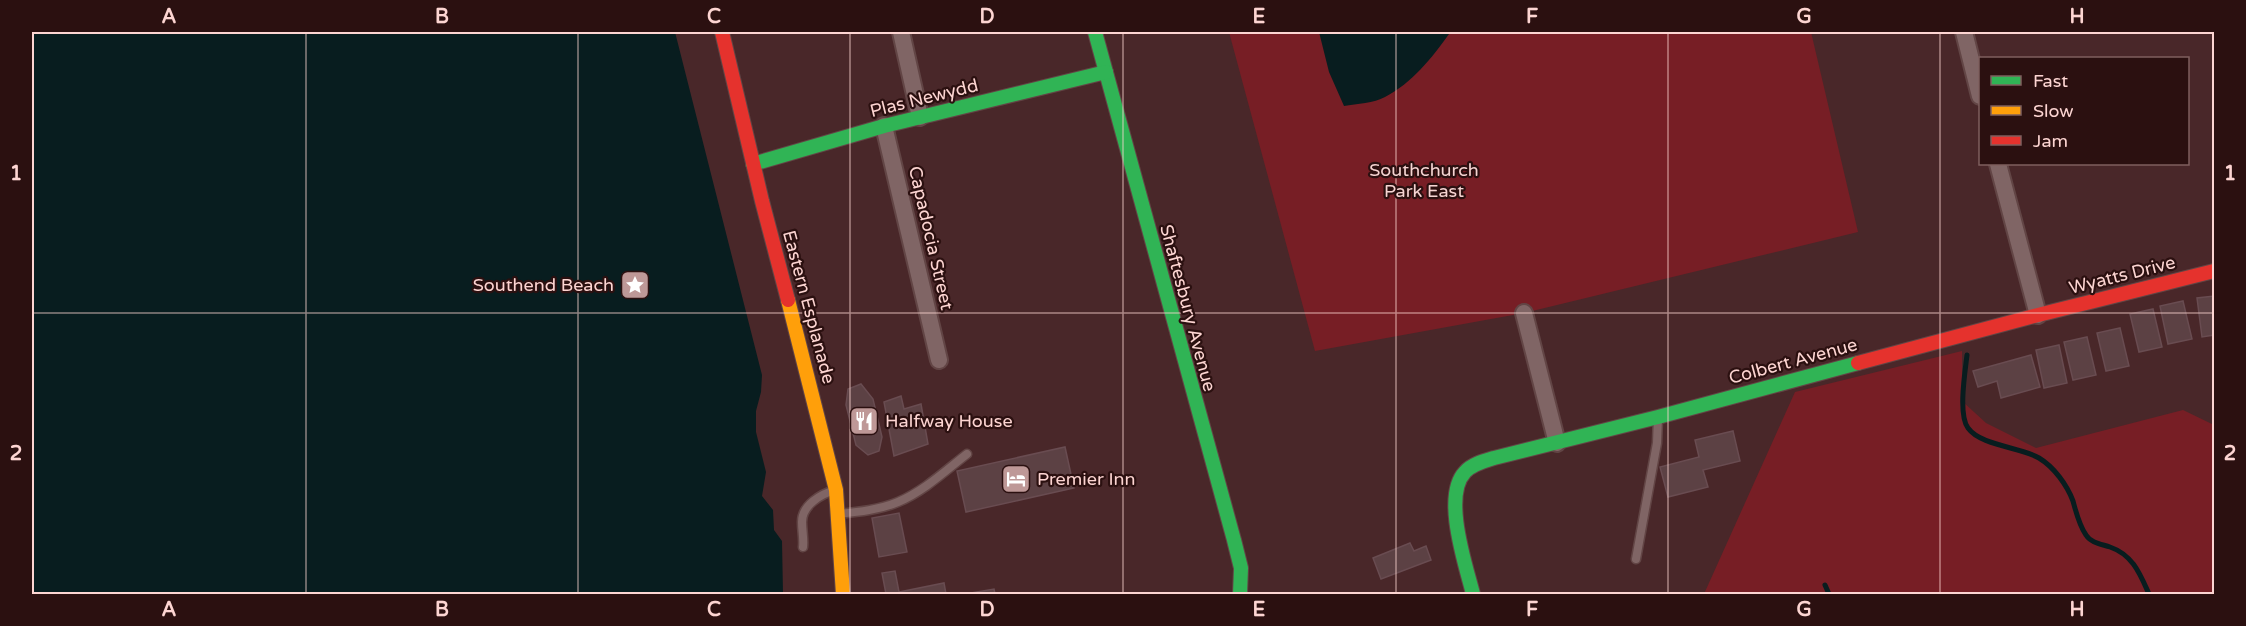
<svg xmlns="http://www.w3.org/2000/svg" width="2246" height="626" viewBox="0 0 2246 626" font-family="'Varela Round',sans-serif">
  <style>
    .green { fill: #771e25 }
    .water { fill: #081d1f }
    .lines { fill: none; stroke-linecap: round; stroke-linejoin: round }
    .stream { stroke: #081d1f; stroke-width: 5 }
    .building { fill: #5c4144; stroke: #694c51; stroke-width: 1.5 }
    .lane-casing { stroke: #624545; stroke-width: 11 }
    .street-casing { stroke: #624545; stroke-width: 20 }
    .fast-casing { stroke: #624545; stroke-width: 16 }
    .slow-casing { stroke: #624545; stroke-width: 16 }
    .jam-casing { stroke: #624545; stroke-width: 16 }
    .lane { stroke: #806565; stroke-width: 8 }
    .street { stroke: #806565; stroke-width: 16 }
    .fast { stroke: #30b455; stroke-width: 14 }
    .slow { stroke: #ff9f0a; stroke-width: 14 }
    .jam { stroke: #e5322d; stroke-width: 14 }
    .grid { fill: none; stroke: #fdd5d2; stroke-width: 1.5; stroke-opacity: 0.55 }
    .labels { text-anchor: middle; dominant-baseline: central; stroke-width: 4.5; stroke-linejoin: round; paint-order: stroke }
    .street-label { font-size: 18px; fill: #fdd5d2; stroke: #2b1010 }
    .park-label { font-size: 18px; fill: #f6d4d2; stroke: #2b1010 }
    .poi-label { font-size: 18px; fill: #fdd5d2; stroke: #2b1010; text-anchor: start }
    .neatline { fill: none; stroke: #fdd5d2; stroke-width: 2 }
    .grid-label { font-size: 20px; text-anchor: middle; font-weight: bold; fill: #fdd5d2 }
  </style>
  <rect width="100%" height="100%" fill="#492729"/>
  <g class="green">
    <path d="M 1229,32 L 1811,32 L 1858,232 L 1524,313 L 1315,351 Z"/>
    <path d="M 1962,351 L 1962,401 L 1986,423 L 2036,448 L 2183,410 L 2214,425 L 2214,594 L 1704,594 L 1795,392 Z"/>
  </g>
  <g class="water">
    <path d="M 32,32 L 675,32 L 762,375 L 761,392 L 756,411 L 756,432 L 766,472 L 762,496 L 773,510 L 774,530 L 782,541 L 783,594 L 32,594 Z"/>
    <path d="M 1319,32 L 1448,32 L 1449,34 C 1432,58 1412,83 1385,97 C 1374,103 1357,104 1344,106 L 1329,72 Z"/>
  </g>
  <g class="lines">
    <g class="stream">
      <path d="M 1967,355 C 1965,372 1958,415 1968,428 C 1981,446 2021,447 2039,458 C 2054,467 2067,485 2073,501 C 2076,512 2079,525 2086,535 C 2091,543 2101,544 2110,547 C 2133,555 2140,574 2149,594"/>
      <path d="M 1825,585 L 1829,594"/>
    </g>
  </g>
  <g class="building">
    <path d="M 2214,296 L 2214,335 L 2202,337 L 2197,298 Z"/>
    <path d="M 2183,301 L 2192,339 L 2168,344 L 2160,306 Z"/>
    <path d="M 2153,309 L 2162,347 L 2139,352 L 2130,314 Z"/>
    <path d="M 2120,328 L 2129,366 L 2106,371 L 2097,333 Z"/>
    <path d="M 2087,337 L 2096,375 L 2073,380 L 2064,342 Z"/>
    <path d="M 2059,345 L 2067,383 L 2044,388 L 2036,350 Z"/>
    <path d="M 2031,355 L 2040,387 L 2001,398 L 1997,381 L 1978,387 L 1973,371 Z"/>
    <path d="M 861,384 L 873,399 L 882,437 L 879,451 L 868,455 L 856,445 L 846,405 L 848,389 Z"/>
    <path d="M 901,396 L 904,409 L 921,404 L 928,444 L 894,456 L 884,402 Z"/>
    <path d="M 1733,431 L 1740,461 L 1703,470 L 1708,487 L 1668,497 L 1660,467 L 1699,457 L 1695,440 Z"/>
    <path d="M 1065,447 L 1074,488 L 966,512 L 957,471 Z"/>
    <path d="M 899,513 L 907,552 L 879,557 L 872,518 Z"/>
    <path d="M 1410,543 L 1414,551 L 1426,546 L 1431,560 L 1381,579 L 1373,558 Z"/>
    <path d="M 895,571 L 899,592 L 944,583 L 946,594 L 886,594 L 882,573 Z"/>
    <path d="M 994,589 L 995,594 L 965,594 Z"/>
  </g>
  <g class="lines">
    <g class="lane-casing">
      <g id="lane">
        <path d="M 838,514 C 858,512 879,510 898,502 C 924,491 945,471 967,454"/>
        <path d="M 803,547 C 804,539 802,531 802,522 C 802,505 821,494 835,490"/>
        <path d="M 1636,559 L 1657,443 L 1658,417"/>
      </g>
    </g>
    <g class="street-casing">
      <g id="street">
        <path d="M 901,32 L 920,117"/>
        <path d="M 1964,32 L 1980,96"/>
        <path d="M 884,126 L 939,360"/>
        <path d="M 1998,164 L 2038,315"/>
        <path d="M 1524,313 L 1557,443"/>
      </g>
    </g>
    <g class="fast-casing">
      <g id="fast">
        <path d="M 1095,32 L 1234,540 L 1241,568 L 1240,594"/>
        <path d="M 753,164 L 884,126 L 1106,72"/>
        <path d="M 1473,594 C 1466,566 1442,496 1465,472 C 1472,464 1484,461 1494,458 L 1658,417 L 1858,363"/>
      </g>
    </g>
    <g class="slow-casing">
      <path id="slow" d="M 788,300 L 836,490 L 843,594"/>
    </g>
    <g class="jam-casing">
      <g id="jam">
        <path d="M 722,32 L 762,201 L 788,300"/>
        <path d="M 1858,363 L 2038,315 L 2214,271"/>
      </g>
    </g>
    <use href="#lane" class="lane"/>
    <use href="#street" class="street"/>
    <use href="#fast" class="fast"/>
    <use href="#slow" class="slow"/>
    <use href="#jam" class="jam"/>
  </g>
  <path class="grid" d="M 306,32 L 306,594M 578,32 L 578,594M 850,32 L 850,594M 1123,32 L 1123,594M 1396,32 L 1396,594M 1668,32 L 1668,594M 1940,32 L 1940,594M 32,313 L 2214,313"/>
  <defs>
    <g id="sight-square" transform="scale(1.5)"><rect x="-9" y="-9" width="18" height="18" rx="4" fill="#be9897" stroke="#2b1010"/><path d="M0-6L1.8-2.2L6-1.7L2.9 1.2L3.7 5.4L0 3.3L-3.7 5.4L-2.9 1.2L-6-1.7L-1.8-2.2Z" fill="#fff"/></g>
    <g id="restaurant-square" transform="scale(1.5)"><rect x="-9" y="-9" width="18" height="18" rx="4" fill="#be9897" stroke="#2b1010"/><path d="M-5-6h1v4h1v-4h1v4h1v-4h1v5L-1.5 .5V6h-2V.5L-5-1ZM5-6V6H3V1.5H1.5Q1.5-4 5-6Z" fill="#fff"/></g>
    <g id="hotel-square" transform="scale(1.5)"><rect x="-9" y="-9" width="18" height="18" rx="4" fill="#be9897" stroke="#2b1010"/><path d="M-6-4.5h1.5V1H6V5H4.5V3h-9V5H-6ZM-4 0a1.8 1.8 0 1 1 3.6 0ZM.5 0V-2.5h3Q6-2.5 6 0Z" fill="#fff"/></g>
  </defs>
  <g fill-rule="evenodd">
    <use href="#sight-square" x="635" y="285"/>
    <use href="#restaurant-square" x="864" y="421"/>
    <use href="#hotel-square" x="1016" y="479"/>
  </g>
  <g class="labels">
    <g class="street-label">
      <text transform="translate(924 98) rotate(-14)">Plas Newydd</text>
      <text transform="translate(931 238) rotate(77)">Capadocia Street</text>
      <text transform="translate(2122 275) rotate(-14)">Wyatts Drive</text>
      <text transform="translate(809 307) rotate(75)">Eastern Esplanade</text>
      <text transform="translate(1188 308) rotate(75)">Shaftesbury Avenue</text>
      <text transform="translate(1793 361) rotate(-15)">Colbert Avenue</text>
    </g>
    <g class="park-label">
      <text x="1424" y="170">Southchurch<tspan x="1424" dy="21">Park East</tspan></text>
    </g>
    <g class="poi-label">
      <text x="614" y="285" text-anchor="end">Southend Beach</text>
      <text x="885" y="421">Halfway House</text>
      <text x="1037" y="479">Premier Inn</text>
    </g>
  </g>
  <rect width="2246" height="626" fill="none" stroke="#2b1010" stroke-width="66"/>
  <rect x="1979" y="57" width="210" height="108" fill="#2b1010" stroke="#7f5f5e" stroke-width="1.5"/>
  <rect x="1991" y="76" width="30" height="9" fill="#30b455" stroke="#7f5f5e" stroke-width="1.5"/>
  <text x="2033" y="87" font-size="18" fill="#fdd5d2">Fast</text>
  <rect x="1991" y="106" width="30" height="9" fill="#ff9f0a" stroke="#7f5f5e" stroke-width="1.5"/>
  <text x="2033" y="117" font-size="18" fill="#fdd5d2">Slow</text>
  <rect x="1991" y="136" width="30" height="9" fill="#e5322d" stroke="#7f5f5e" stroke-width="1.5"/>
  <text x="2033" y="147" font-size="18" fill="#fdd5d2">Jam</text>
  <rect x="33" y="33" width="2180" height="560" class="neatline"/>
  <g class="grid-label">
    <text x="169" y="23">A</text>
    <text x="442" y="23">B</text>
    <text x="714" y="23">C</text>
    <text x="987" y="23">D</text>
    <text x="1259" y="23">E</text>
    <text x="1532" y="23">F</text>
    <text x="1804" y="23">G</text>
    <text x="2077" y="23">H</text>
    <text x="16" y="180">1</text>
    <text x="2230" y="180">1</text>
    <text x="16" y="460">2</text>
    <text x="2230" y="460">2</text>
    <text x="169" y="616">A</text>
    <text x="442" y="616">B</text>
    <text x="714" y="616">C</text>
    <text x="987" y="616">D</text>
    <text x="1259" y="616">E</text>
    <text x="1532" y="616">F</text>
    <text x="1804" y="616">G</text>
    <text x="2077" y="616">H</text>
  </g>
</svg>
